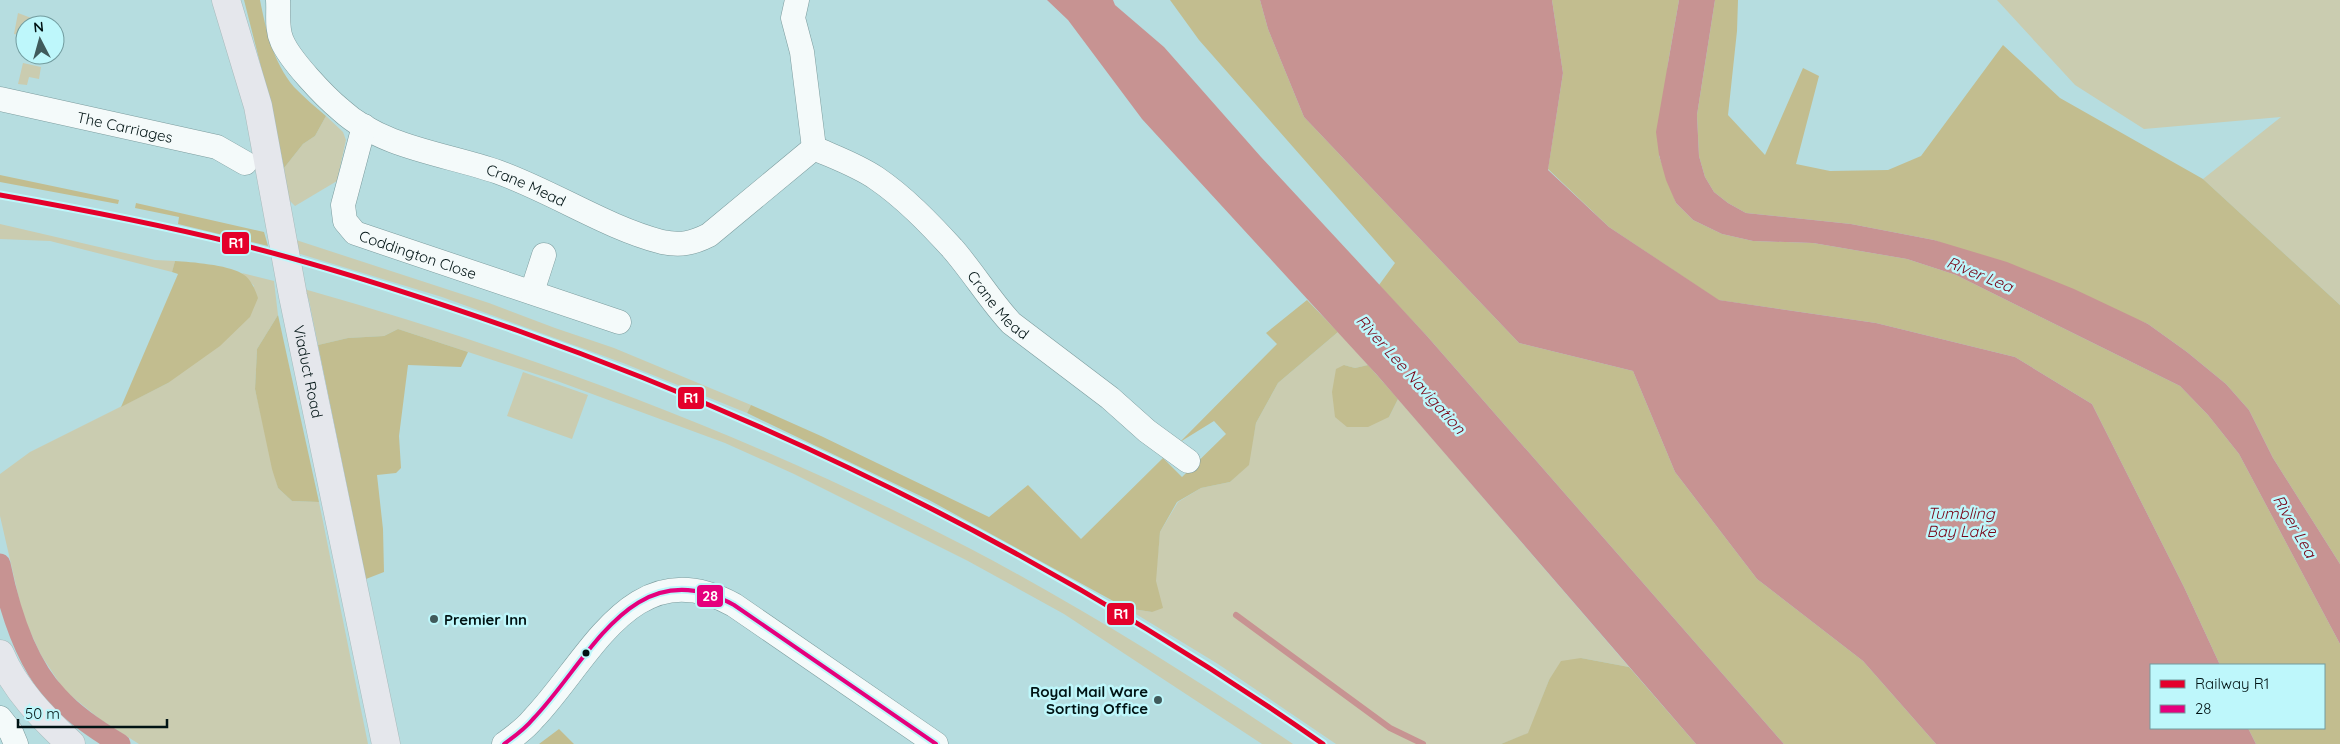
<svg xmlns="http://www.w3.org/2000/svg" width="2340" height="744" viewBox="0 0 2340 744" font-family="Quicksand,sans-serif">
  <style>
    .green { fill: #caccb0 }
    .forest { fill: #c2bd8f }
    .water { fill: #c79392 }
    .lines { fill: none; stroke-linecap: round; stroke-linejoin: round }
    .stream { stroke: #c79392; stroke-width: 6 }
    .canal { stroke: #c79392; stroke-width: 21 }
    .street-casing { stroke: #7c9c9e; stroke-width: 25 }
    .primary-casing { stroke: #a9bbbc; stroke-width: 29 }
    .street { stroke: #f4fafa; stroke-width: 24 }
    .primary { stroke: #e5e7ec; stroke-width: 28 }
    .bus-1-casing { stroke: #bef7fb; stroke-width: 8 }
    .bus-1 { stroke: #e5007d; stroke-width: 4 }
    .rail-1-casing { stroke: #bef7fb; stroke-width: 9 }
    .rail-1 { stroke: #e4002b; stroke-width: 5 }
    .poi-dot { fill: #405a5b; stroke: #bef7fb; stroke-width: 2 }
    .bus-dot { fill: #001314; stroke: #bef7fb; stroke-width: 2 }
    .labels { text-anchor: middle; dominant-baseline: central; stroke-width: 5; stroke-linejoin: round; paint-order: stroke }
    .street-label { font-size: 15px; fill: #001314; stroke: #bef7fb }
    .poi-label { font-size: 15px; font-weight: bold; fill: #001314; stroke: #bef7fb; text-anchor: start }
    .water-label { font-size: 16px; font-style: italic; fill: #790517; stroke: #bef7fb }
    .line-badge { stroke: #bef7fb; stroke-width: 2 }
    .badge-label { font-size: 14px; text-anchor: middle; font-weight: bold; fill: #fff }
  </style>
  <rect width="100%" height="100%" fill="#b6dde0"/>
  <g class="green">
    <path d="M 1997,0 L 2340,0 L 2340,305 L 2203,179 L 2281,117 L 2144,129 L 2075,85 Z"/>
    <path d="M 18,13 L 34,19 L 33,25 L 25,25 L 24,36 L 14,34 Z"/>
    <path d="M 23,63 L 41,67 L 39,79 L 29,77 L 27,85 L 18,84 Z"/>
    <path d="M 326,116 L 343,132 L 346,140 L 337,181 L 295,206 L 287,198 L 284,168 L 303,144 L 315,136 Z"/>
    <path d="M 0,224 L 155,260 L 175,261 L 172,272 L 50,241 L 0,239 Z"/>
    <path d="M 293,239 L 489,303 L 555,328 L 614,348 L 751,405 L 747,413 L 623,363 L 442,297 L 297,253 Z"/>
    <path d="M 242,273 L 274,281 L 278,315 L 257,349 L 255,389 L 278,488 L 292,501 L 319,502 L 368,744 L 139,744 L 101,720 L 64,690 L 41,655 L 23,616 L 0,516 L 0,474 L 30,452 L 168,383 L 254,286 Z"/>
    <path d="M 304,289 C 534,354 757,438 969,548 C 1081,607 1188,674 1293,744 L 1262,744 L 1064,614 L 968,561 L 794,474 L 725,443 L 557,381 L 398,329 L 384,336 L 348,338 L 318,345 L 309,300 Z"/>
    <path d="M 1338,332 L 1368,365 L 1355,368 L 1344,365 L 1389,417 L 1398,399 L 1629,667 L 1581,658 L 1549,680 L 1529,733 L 1501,744 L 1336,744 L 1218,664 L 1126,608 L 1152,612 L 1160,532 L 1178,502 L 1201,488 L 1230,482 L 1248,465 L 1256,423 L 1278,383 Z"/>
    <path d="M 523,372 L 588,395 L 572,439 L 507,416 Z"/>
  </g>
  <g class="forest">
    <path d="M 244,0 L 260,0 C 266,30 273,62 294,87 C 304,97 315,107 326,116 L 315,136 L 303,144 L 284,168 L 273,114 Z"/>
    <path d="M 1170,0 L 1260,0 L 1268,29 L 1304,117 L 1519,343 L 1633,371 L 1675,472 L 1757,579 L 1863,661 L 1936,744 L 1784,744 L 1427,336 L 1379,285 L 1395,263 L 1199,40 Z"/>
    <path d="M 1552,0 L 1679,0 L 1668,63 L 1659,156 L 1676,203 L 1693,220 L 1722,234 L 1753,241 L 1813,243 L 1907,259 L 1956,275 L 2180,386 L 2208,415 L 2239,454 L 2340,644 L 2340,744 L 2256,744 L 2248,728 L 2324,728 L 2324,665 L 2220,665 L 2184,587 L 2092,404 L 2015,357 L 1876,323 L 1718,300 L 1609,227 L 1548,169 L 1563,73 Z"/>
    <path d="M 1715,0 L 1738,0 L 1737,31 L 1728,115 L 1765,155 L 1803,68 L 1819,76 L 1796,164 L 1830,171 L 1888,170 L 1921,156 L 2003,45 L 2060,98 L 2203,179 L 2340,305 L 2340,564 L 2273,458 L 2249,410 L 2226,384 L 2187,352 L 2148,324 L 1934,240 L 1851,224 L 1746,213 L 1728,203 L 1714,192 L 1705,177 L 1699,156 L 1697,115 Z"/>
    <path d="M 0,175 L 119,200 L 118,204 L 0,182 Z"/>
    <path d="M 136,203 L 264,232 L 268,246 L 178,224 L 179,217 L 135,208 Z"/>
    <path d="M 175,261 C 192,262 227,265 241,273 C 250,277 255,289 258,298 L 250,317 L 220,346 L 168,383 L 121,407 L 178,274 L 172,272 Z"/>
    <path d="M 1307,300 L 1338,332 L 1278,383 L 1256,423 L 1249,465 L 1230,482 L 1201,488 L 1177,502 L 1160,532 L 1156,581 L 1163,608 L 1152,612 L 1126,608 L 929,500 L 747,413 L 751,405 L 821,436 L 989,517 L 1028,485 L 1081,539 L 1163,458 L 1182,477 L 1226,434 L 1214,421 L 1180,442 L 1277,344 L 1266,333 Z"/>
    <path d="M 278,315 L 319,502 L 292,501 L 278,488 L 272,469 L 255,389 L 257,349 Z"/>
    <path d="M 398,329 L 468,352 L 461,367 L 408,365 L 399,436 L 401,468 L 396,473 L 377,475 L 383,529 L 384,572 L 366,579 L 318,345 L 348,338 L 384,336 Z"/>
    <path d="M 1344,365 L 1355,368 L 1368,365 L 1398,399 L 1389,417 L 1368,427 L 1347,427 L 1335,417 L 1332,392 L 1336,369 Z"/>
    <path d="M 1581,658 L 1629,667 L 1696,744 L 1501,744 L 1528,733 L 1549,680 L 1561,661 Z"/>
    <path d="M 559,729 L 574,744 L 538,744 L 539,744 Z"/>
  </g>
  <g class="water">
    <path d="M 1047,0 L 1113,0 L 1115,5 L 1164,47 L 1261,157 L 1427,336 L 1784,744 L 1696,744 L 1377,375 L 1142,119 L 1068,20 Z"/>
    <path d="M 1260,0 L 1552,0 L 1563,73 L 1548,170 L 1609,227 L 1719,300 L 1876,323 L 2015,357 L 2092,404 L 2184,587 L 2220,665 L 2151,665 L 2151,728 L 2248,728 L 2256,744 L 1936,744 L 1863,661 L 1757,579 L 1675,472 L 1633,371 L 1519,343 L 1304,117 L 1268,29 Z"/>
    <path d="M 1679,0 L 1715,0 L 1697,115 L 1699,156 L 1705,177 L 1714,192 L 1728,203 L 1746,213 L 1851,224 L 1934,240 L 2007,262 L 2074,289 L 2148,324 L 2187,352 L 2226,384 L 2249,410 L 2273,458 L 2340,564 L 2340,644 L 2239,454 L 2208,415 L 2180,386 L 1956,275 L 1907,259 L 1813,243 L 1753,241 L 1722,234 L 1693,220 L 1676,203 L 1666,180 L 1659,155 L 1656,132 Z"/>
  </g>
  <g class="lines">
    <path class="stream" d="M 1236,615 L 1390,728 L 1423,744"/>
    <path class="canal" d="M 0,564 C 9,608 26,664 58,697 C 75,716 98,731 120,744"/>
    <g class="street-casing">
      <g id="street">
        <path id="s1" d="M 278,0 C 279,14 276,28 282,41 C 290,60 324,96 341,110 C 382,148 447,154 498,172 C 554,192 605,227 662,242 C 681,246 693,243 709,235 L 814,148"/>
        <path d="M 797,0 L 793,18 L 802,52 L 814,148"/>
        <path id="s2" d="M 0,99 L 217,147 L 245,163"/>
        <path id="s3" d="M 364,126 L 343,205 L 345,221 L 355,233 L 619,322"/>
        <path id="s4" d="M 814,148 C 834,157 857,165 876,178 C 904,197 929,223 952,248 C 973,272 989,299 1011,323 L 1110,398 L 1147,431 L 1188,461"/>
        <path d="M 532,292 L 544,255"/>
        <path d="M 0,718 L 11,732 L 16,744"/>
        <path d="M 504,744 C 515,736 525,729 533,719 C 590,660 633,549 734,605 L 936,744"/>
      </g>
    </g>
    <g class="primary-casing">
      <g id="primary">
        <path id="s5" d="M 226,0 L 258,106 L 293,296 L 386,744"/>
        <path d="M 0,654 C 15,690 43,718 71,744"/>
      </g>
    </g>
    <use href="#street" class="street"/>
    <use href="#primary" class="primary"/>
    <g class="bus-1-casing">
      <path id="bus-1" d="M 504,744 C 515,736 525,729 533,719 C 590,660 633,549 734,605 L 936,744"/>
    </g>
    <use href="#bus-1" class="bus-1"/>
    <g class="rail-1-casing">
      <path id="rail-1" d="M 0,195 C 79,209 157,224 234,243 C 331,267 425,298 519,331 C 803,432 1075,571 1323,744"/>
    </g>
    <use href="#rail-1" class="rail-1"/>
  </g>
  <g class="poi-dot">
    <circle cx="434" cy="619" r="5"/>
    <circle cx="1158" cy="700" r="5"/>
  </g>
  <circle class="bus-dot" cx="586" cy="653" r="4.5"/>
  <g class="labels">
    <g class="street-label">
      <text stroke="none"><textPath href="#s2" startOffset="128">The Carriages</textPath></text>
      <text stroke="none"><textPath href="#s1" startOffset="334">Crane Mead</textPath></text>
      <text stroke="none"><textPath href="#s3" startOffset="180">Coddington Close</textPath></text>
      <text stroke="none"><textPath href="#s4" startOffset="246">Crane Mead</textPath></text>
      <text stroke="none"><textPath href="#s5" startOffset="381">Viaduct Road</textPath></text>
    </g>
    <g class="poi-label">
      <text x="444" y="619">Premier Inn</text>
      <text x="1148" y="691" text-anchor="end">Royal Mail Ware<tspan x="1148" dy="17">Sorting Office</tspan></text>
    </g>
    <g class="water-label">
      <text transform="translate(1980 274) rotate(22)">River Lea</text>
      <text transform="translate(1411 374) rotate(48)">River Lee Navigation</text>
      <text x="1961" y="513">Tumbling<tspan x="1961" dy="18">Bay Lake</tspan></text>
      <text transform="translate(2295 526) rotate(60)">River Lea</text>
    </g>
  </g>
  <g class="line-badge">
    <rect x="221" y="231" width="29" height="24" rx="5" fill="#e4002b"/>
    <rect x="677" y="386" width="28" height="24" rx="5" fill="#e4002b"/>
    <rect x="696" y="584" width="28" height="24" rx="5" fill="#e5007d"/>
    <rect x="1106" y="602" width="29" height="24" rx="5" fill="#e4002b"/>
  </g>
  <g class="badge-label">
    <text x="236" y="248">R1</text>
    <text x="691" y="403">R1</text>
    <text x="710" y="601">28</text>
    <text x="1121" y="619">R1</text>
  </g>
  <rect x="2150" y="664" width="175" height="65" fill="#bef7fb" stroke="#729c9f"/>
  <rect x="2160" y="680" width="25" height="8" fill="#e4002b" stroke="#729c9f"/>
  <text x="2195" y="689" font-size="15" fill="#001314">Railway R1</text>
  <rect x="2160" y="705" width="25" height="8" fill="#e5007d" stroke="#729c9f"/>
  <text x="2195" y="714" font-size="15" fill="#001314">28</text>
  <g transform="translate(40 40) rotate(354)"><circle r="24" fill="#bef7fb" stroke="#729c9f"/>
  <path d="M0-4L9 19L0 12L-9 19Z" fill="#405a5b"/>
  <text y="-8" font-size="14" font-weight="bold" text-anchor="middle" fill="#001314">N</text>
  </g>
  <path d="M18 719v8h149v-8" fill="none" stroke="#001314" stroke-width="2.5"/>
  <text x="25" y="719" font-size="15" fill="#001314" stroke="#bef7fb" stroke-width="4" paint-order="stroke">50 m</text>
</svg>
